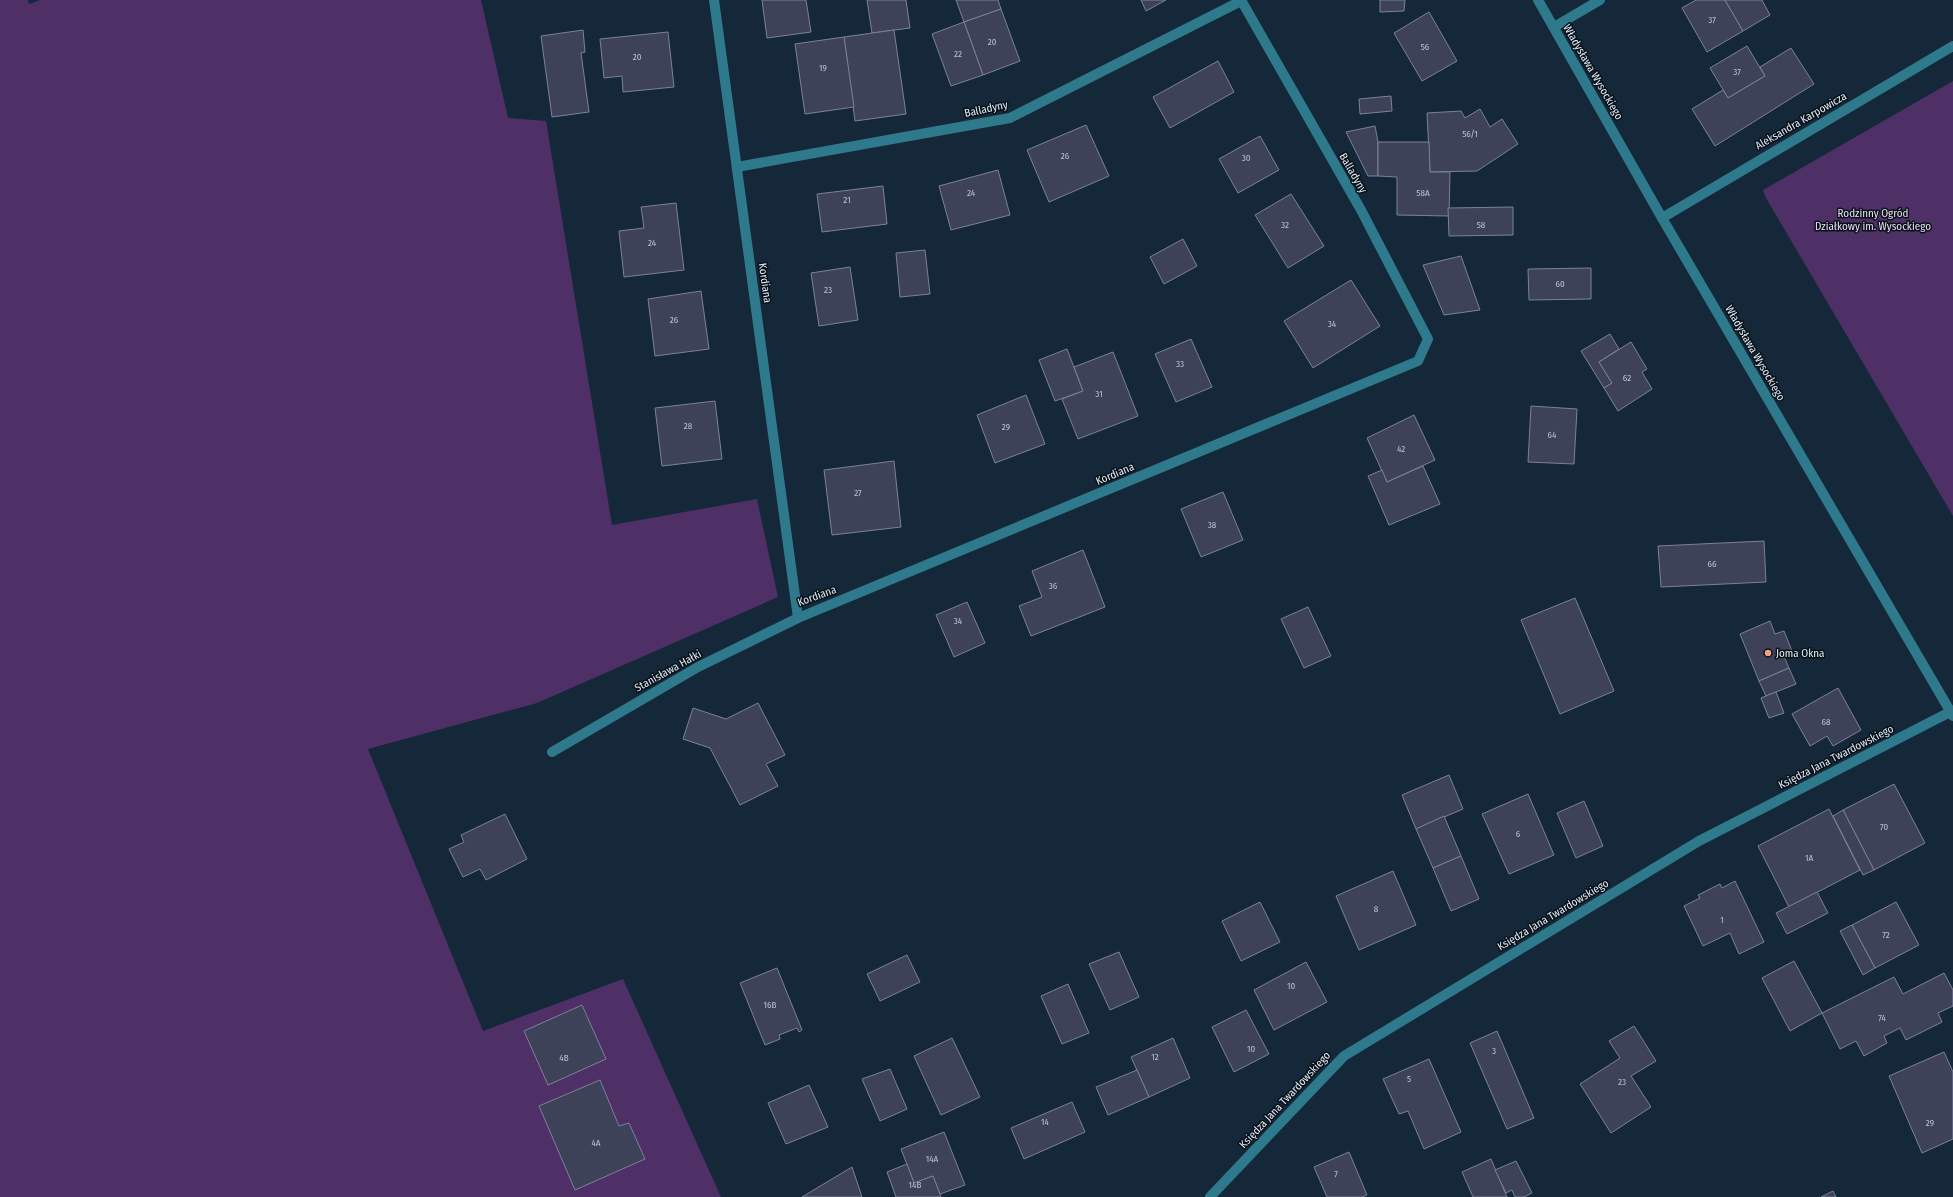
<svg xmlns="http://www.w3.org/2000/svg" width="1953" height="1197" viewBox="0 0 1953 1197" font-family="'Fira Sans Condensed',sans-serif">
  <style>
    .green { fill: #4e3066 }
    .building { fill: #3e4259; stroke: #7c819b }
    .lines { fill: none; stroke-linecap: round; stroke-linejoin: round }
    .minor { stroke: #2e7a8c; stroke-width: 10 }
    .poi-dot { fill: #f3a082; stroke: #081018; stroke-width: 1.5 }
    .labels { text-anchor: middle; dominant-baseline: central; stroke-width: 3; stroke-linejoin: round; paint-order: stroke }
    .number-label { font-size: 9px; fill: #b8c2d0 }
    .street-label { font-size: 11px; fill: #e0ecf7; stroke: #081018 }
    .park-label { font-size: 11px; fill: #e8def2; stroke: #081018 }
    .poi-label { font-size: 11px; fill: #e0ecf7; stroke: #081018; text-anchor: start }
  </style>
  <rect width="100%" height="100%" fill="#152839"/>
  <g class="green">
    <path d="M 0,0 L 28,0 L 29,4 L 40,0 L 481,0 L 508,118 L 546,121 L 612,525 L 757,499 L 778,597 L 537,703 L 368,749 L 483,1031 L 623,979 L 721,1197 L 0,1197 Z"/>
    <path d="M 1953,81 L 1953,516 L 1766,198 L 1763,190 Z"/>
  </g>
  <g class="building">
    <path d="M 762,0 L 806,0 L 811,32 L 767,38 Z"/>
    <path d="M 867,0 L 906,0 L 910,28 L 872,33 Z"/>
    <path d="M 956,0 L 998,0 L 1001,9 L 964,22 Z"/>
    <path d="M 1141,0 L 1166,0 L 1146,11 Z"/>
    <path d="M 1380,0 L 1405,0 L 1404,11 L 1380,12 Z"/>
    <path d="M 1696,0 L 1725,0 L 1743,31 L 1707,52 L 1682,8 Z"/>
    <path d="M 1725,0 L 1762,0 L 1770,15 L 1743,31 Z"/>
    <path d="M 1001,9 L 1020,61 L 983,75 L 964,22 Z"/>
    <path d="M 1429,12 L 1457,61 L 1422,81 L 1394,33 Z"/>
    <path d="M 964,22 L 983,75 L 951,86 L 932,34 Z"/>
    <path d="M 583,30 L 585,52 L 581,53 L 589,112 L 552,117 L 541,36 Z"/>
    <path d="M 894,30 L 906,114 L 855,121 L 844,37 Z"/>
    <path d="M 668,32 L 674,87 L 623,92 L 622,76 L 604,78 L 600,39 Z"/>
    <path d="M 844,37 L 854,107 L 805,114 L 795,44 Z"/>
    <path d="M 1747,46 L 1765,76 L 1728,98 L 1710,68 Z"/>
    <path d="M 1791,48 L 1814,84 L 1715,146 L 1692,109 L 1723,90 L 1728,98 L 1765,76 L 1760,67 Z"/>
    <path d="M 1218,61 L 1234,92 L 1170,128 L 1153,97 Z"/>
    <path d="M 1391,96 L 1392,111 L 1360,114 L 1359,99 Z"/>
    <path d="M 1480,109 L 1490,127 L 1502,119 L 1518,144 L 1477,171 L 1430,172 L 1427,113 L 1461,111 L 1465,118 Z"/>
    <path d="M 1086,125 L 1109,176 L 1049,202 L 1027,150 Z"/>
    <path d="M 1375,126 L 1378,142 L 1378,176 L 1368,176 L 1346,132 Z"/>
    <path d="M 1260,136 L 1279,170 L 1238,193 L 1219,159 Z"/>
    <path d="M 1378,142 L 1429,142 L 1430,172 L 1450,172 L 1449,216 L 1397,215 L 1397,177 L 1378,176 Z"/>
    <path d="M 998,170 L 1010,215 L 951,230 L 939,186 Z"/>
    <path d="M 883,186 L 887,224 L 822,232 L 817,194 Z"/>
    <path d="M 1291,194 L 1324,246 L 1288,268 L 1255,215 Z"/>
    <path d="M 676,203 L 684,270 L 624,277 L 619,231 L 644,228 L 641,207 Z"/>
    <path d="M 1513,207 L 1513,235 L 1449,236 L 1448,208 Z"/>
    <path d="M 1183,239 L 1197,266 L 1164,284 L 1150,257 Z"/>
    <path d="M 925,250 L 930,294 L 900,297 L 896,253 Z"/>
    <path d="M 1461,256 L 1480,310 L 1444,315 L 1423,265 Z"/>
    <path d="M 850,267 L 858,320 L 819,326 L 811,273 Z"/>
    <path d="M 1591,268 L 1591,299 L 1529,300 L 1528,269 Z"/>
    <path d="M 1351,280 L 1380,326 L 1313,368 L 1284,321 Z"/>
    <path d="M 701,291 L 709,349 L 655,356 L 648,299 Z"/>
    <path d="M 1610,334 L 1619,349 L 1599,362 L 1612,383 L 1604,388 L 1581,351 Z"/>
    <path d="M 1191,339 L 1212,387 L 1176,402 L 1155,354 Z"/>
    <path d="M 1631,342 L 1647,369 L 1642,372 L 1652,389 L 1618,411 L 1604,388 L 1612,383 L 1599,362 Z"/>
    <path d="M 1067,349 L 1083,391 L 1055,401 L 1039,360 Z"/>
    <path d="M 1113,352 L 1138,416 L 1078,439 L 1062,399 L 1083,391 L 1074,367 Z"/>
    <path d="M 1026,395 L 1045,444 L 995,463 L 977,415 Z"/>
    <path d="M 715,401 L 722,459 L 662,466 L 655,408 Z"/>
    <path d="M 1531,406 L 1577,409 L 1574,464 L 1528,462 Z"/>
    <path d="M 1414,415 L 1435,460 L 1387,482 L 1367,438 Z"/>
    <path d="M 894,461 L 901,527 L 832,535 L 824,470 Z"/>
    <path d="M 1423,466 L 1440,504 L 1389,525 L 1368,476 L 1382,470 L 1387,482 Z"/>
    <path d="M 1223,492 L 1243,540 L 1201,557 L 1181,509 Z"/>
    <path d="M 1764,541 L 1766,582 L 1661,587 L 1658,546 Z"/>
    <path d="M 1083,550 L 1105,607 L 1031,636 L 1019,606 L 1042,597 L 1032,571 Z"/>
    <path d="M 1575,598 L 1614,691 L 1560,714 L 1521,620 Z"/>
    <path d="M 967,602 L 985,643 L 954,657 L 936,615 Z"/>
    <path d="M 1308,607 L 1331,656 L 1304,668 L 1281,619 Z"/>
    <path d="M 1770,621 L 1775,634 L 1784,631 L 1792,651 L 1783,654 L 1789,668 L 1759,681 L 1740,634 Z"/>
    <path d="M 1789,668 L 1796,684 L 1766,696 L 1759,681 Z"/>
    <path d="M 1838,688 L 1861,730 L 1833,746 L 1827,736 L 1810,746 L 1792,714 Z"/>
    <path d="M 1776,692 L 1784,713 L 1769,718 L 1761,698 Z"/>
    <path d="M 758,703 L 785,755 L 766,764 L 778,786 L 740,805 L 710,748 L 683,739 L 693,708 L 726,719 Z"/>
    <path d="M 1449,775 L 1463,809 L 1416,829 L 1402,795 Z"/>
    <path d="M 1894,784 L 1925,843 L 1874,870 L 1843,810 Z"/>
    <path d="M 1528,794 L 1554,855 L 1509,874 L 1482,814 Z"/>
    <path d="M 1584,801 L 1603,846 L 1576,858 L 1557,813 Z"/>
    <path d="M 1829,809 L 1860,870 L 1789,907 L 1758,846 Z"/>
    <path d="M 1843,810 L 1874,870 L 1863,875 L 1833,816 Z"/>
    <path d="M 505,814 L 527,859 L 486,880 L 480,869 L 463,877 L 449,849 L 464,842 L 461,835 Z"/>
    <path d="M 1444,816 L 1461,856 L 1433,868 L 1416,829 Z"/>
    <path d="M 1461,856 L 1479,899 L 1451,911 L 1433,868 Z"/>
    <path d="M 1393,871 L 1416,925 L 1359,950 L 1336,896 Z"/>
    <path d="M 1735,881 L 1764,942 L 1739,954 L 1730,933 L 1703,946 L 1684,906 L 1700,898 L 1698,895 L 1720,884 L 1722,888 Z"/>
    <path d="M 1817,892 L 1828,913 L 1787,934 L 1776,913 Z"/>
    <path d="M 1260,902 L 1280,942 L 1241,961 L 1222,921 Z"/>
    <path d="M 1896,902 L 1919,945 L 1875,968 L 1852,925 Z"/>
    <path d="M 1852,925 L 1875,968 L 1863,975 L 1840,931 Z"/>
    <path d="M 1119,952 L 1139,997 L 1110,1010 L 1089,964 Z"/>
    <path d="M 907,955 L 920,982 L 880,1001 L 867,974 Z"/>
    <path d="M 1794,961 L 1822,1013 L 1790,1031 L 1762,978 Z"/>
    <path d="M 1306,962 L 1327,1002 L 1274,1030 L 1254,990 Z"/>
    <path d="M 777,968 L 802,1030 L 799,1032 L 797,1028 L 779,1035 L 780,1039 L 765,1045 L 740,983 Z"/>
    <path d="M 1944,973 L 1953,990 L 1953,1006 L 1938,1013 L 1942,1022 L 1906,1040 L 1900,1028 L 1884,1036 L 1887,1043 L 1864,1056 L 1856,1041 L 1840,1049 L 1822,1013 L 1894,977 L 1903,994 Z"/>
    <path d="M 1068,984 L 1089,1033 L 1062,1044 L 1041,996 Z"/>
    <path d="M 582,1005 L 606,1059 L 548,1085 L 524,1031 Z"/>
    <path d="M 1246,1010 L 1269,1054 L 1234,1072 L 1212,1027 Z"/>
    <path d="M 1634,1026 L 1656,1061 L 1631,1076 L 1651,1107 L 1611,1133 L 1580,1084 L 1620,1058 L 1609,1041 Z"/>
    <path d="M 1497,1031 L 1534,1118 L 1507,1129 L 1470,1043 Z"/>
    <path d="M 952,1038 L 980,1097 L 941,1115 L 914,1056 Z"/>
    <path d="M 1173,1038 L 1190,1078 L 1149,1097 L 1131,1057 Z"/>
    <path d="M 1944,1052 L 1953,1072 L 1953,1139 L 1922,1153 L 1889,1076 Z"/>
    <path d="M 1429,1059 L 1461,1132 L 1424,1149 L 1408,1111 L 1399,1114 L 1383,1079 Z"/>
    <path d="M 890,1069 L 907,1109 L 880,1121 L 862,1079 Z"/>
    <path d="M 1137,1070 L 1149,1097 L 1108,1115 L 1096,1087 Z"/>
    <path d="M 600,1080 L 619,1126 L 629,1123 L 645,1159 L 575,1190 L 539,1106 Z"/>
    <path d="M 809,1085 L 828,1127 L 786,1144 L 768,1103 Z"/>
    <path d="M 1072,1102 L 1085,1132 L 1024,1159 L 1011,1128 Z"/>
    <path d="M 944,1132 L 965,1185 L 940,1194 L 933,1176 L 914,1183 L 901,1149 Z"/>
    <path d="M 1349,1152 L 1367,1195 L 1362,1197 L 1327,1197 L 1314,1167 Z"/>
    <path d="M 1491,1159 L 1507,1197 L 1473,1197 L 1462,1172 Z"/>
    <path d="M 1516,1161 L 1532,1193 L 1524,1197 L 1515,1197 L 1512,1190 L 1506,1193 L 1495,1170 Z"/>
    <path d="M 907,1164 L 914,1183 L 933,1176 L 941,1197 L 896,1197 L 887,1172 Z"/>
    <path d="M 852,1167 L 862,1197 L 802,1197 Z"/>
    <path d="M 1833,1191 L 1836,1197 L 1821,1197 Z"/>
  </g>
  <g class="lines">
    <g class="minor">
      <path d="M 714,0 L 798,618 L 1418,361 L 1428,339 L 1361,210 L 1241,0"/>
      <path d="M 1538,0 L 1662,218 L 1953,716"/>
      <path d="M 1554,27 L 1600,0"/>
      <path d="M 737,167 L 1010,118 L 1241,1"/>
      <path d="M 1662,218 L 1953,46"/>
      <path d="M 552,752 L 698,667 L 798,618"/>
      <path d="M 1210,1197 L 1344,1056 L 1699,841 L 1950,712"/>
    </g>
  </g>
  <circle class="poi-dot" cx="1768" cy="653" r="4"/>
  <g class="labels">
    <g class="number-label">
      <text x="1712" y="20">37</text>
      <text x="992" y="42">20</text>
      <text x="1425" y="47">56</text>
      <text x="958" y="54">22</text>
      <text x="637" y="57">20</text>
      <text x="823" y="68">19</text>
      <text x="1737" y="72">37</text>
      <text x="1470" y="134">56/1</text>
      <text x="1065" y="156">26</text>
      <text x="1246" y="158">30</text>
      <text x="971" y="193">24</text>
      <text x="1423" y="193">58A</text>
      <text x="847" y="200">21</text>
      <text x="1285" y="225">32</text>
      <text x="1481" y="225">58</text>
      <text x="652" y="243">24</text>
      <text x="1560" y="284">60</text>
      <text x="828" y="290">23</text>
      <text x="674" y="320">26</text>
      <text x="1332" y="324">34</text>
      <text x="1180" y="364">33</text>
      <text x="1627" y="378">62</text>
      <text x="1099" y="394">31</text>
      <text x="688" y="426">28</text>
      <text x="1006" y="427">29</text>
      <text x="1552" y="435">64</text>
      <text x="1401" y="449">42</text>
      <text x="858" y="493">27</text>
      <text x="1212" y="525">38</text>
      <text x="1712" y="564">66</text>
      <text x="1053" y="586">36</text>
      <text x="958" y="621">34</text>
      <text x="1826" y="722">68</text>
      <text x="1884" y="827">70</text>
      <text x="1518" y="834">6</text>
      <text x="1809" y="858">1A</text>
      <text x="1376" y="909">8</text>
      <text x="1722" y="920">1</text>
      <text x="1886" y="935">72</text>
      <text x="1291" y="986">10</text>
      <text x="770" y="1005">16B</text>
      <text x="1882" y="1018">74</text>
      <text x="1251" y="1049">10</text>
      <text x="1494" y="1051">3</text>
      <text x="1155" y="1057">12</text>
      <text x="564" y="1058">4B</text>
      <text x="1409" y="1079">5</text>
      <text x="1622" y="1082">23</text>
      <text x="1045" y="1122">14</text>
      <text x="1930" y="1123">29</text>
      <text x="596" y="1143">4A</text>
      <text x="932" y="1159">14A</text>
      <text x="1336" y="1174">7</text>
      <text x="915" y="1185">14B</text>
    </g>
    <g class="street-label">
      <text transform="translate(1593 72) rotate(60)">Władysława Wysockiego</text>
      <text transform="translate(986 109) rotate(-12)">Balladyny</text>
      <text transform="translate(1801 121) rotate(-30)">Aleksandra Karpowicza</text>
      <text transform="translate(1353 173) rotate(60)">Balladyny</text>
      <text transform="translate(765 283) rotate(82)">Kordiana</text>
      <text transform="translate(1755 353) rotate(60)">Władysława Wysockiego</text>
      <text transform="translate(1115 474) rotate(-23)">Kordiana</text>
      <text transform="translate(817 596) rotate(-20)">Kordiana</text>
      <text transform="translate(668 671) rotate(-29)">Stanisława Hałki</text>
      <text transform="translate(1836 757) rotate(-27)">Księdza Jana Twardowskiego</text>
      <text transform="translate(1553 915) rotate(-31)">Księdza Jana Twardowskiego</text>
      <text transform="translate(1285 1100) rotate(-47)">Księdza Jana Twardowskiego</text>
    </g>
    <g class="park-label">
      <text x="1873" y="213">Rodzinny Ogród<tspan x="1873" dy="13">Działkowy im. Wysockiego</tspan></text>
    </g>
    <g class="poi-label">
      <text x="1776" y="653">Joma Okna</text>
    </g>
  </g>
</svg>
